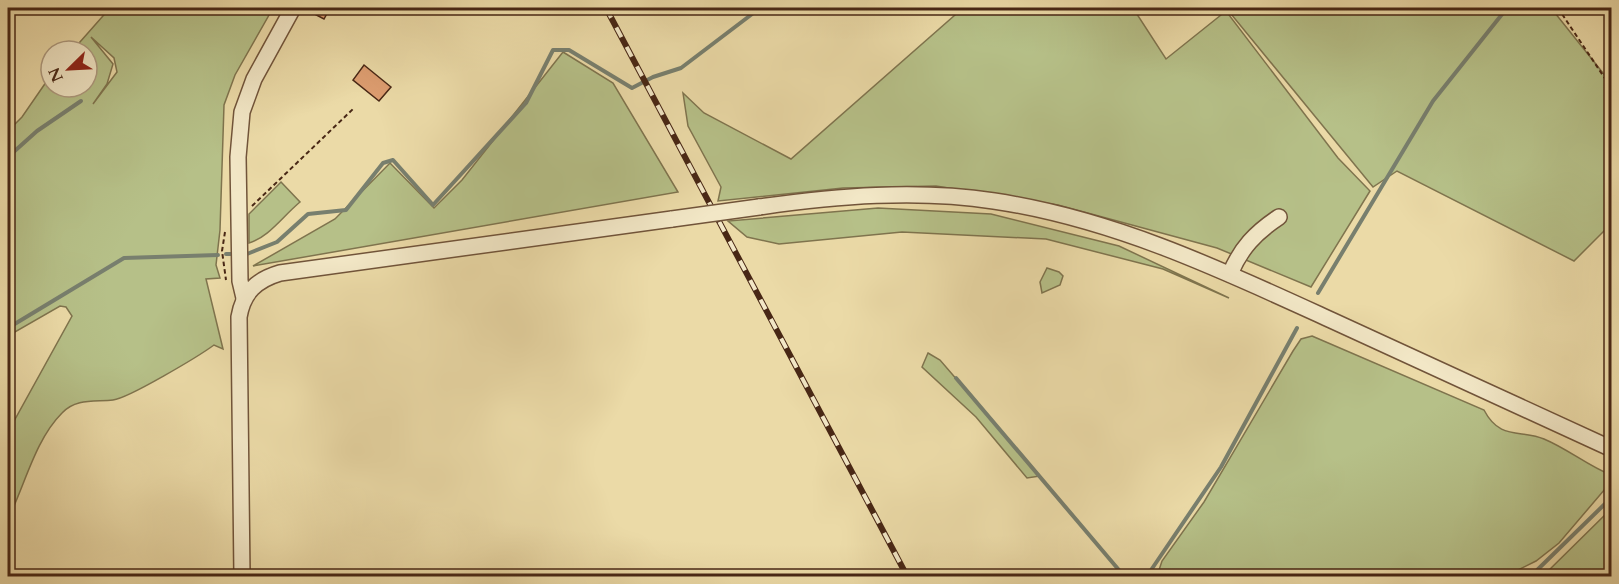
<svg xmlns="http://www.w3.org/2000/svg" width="1619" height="584" viewBox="0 0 1619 584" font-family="Cardo,serif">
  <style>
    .green { fill: #b6c088; stroke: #7f744e; stroke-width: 1.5; fill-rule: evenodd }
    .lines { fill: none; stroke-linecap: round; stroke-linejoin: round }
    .stream { stroke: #787f6e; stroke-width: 4 }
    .building { fill: #dd9d70; stroke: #482715; stroke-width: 1.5 }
    .minor-casing { stroke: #71543a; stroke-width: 18 }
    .path { stroke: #482715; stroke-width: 2; stroke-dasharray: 4.5 3; stroke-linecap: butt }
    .minor { stroke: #f2e7c6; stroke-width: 15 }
    .rail-casing { stroke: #482715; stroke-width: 6 }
    .rail { stroke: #f2e7c6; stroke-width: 4; stroke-dasharray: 11; stroke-linecap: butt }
    .minor-bridge-casing { stroke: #71543a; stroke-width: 18; stroke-linecap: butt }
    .minor-bridge { stroke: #f2e7c6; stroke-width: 15 }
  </style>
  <rect width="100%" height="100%" fill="#ebdaa7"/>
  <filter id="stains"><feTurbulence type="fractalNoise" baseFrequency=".00333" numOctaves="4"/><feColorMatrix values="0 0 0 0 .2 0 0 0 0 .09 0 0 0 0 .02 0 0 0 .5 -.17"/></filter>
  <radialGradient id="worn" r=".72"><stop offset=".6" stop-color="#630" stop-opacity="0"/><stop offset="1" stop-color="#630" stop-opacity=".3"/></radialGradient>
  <g class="green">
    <path d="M 110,8 L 273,8 L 235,75 L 224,105 L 220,230 L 216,265 L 220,278 L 206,279 L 223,349 L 214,345 C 199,356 129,398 113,400 C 95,402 76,398 62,413 C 35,440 25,485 8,519 L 8,432 L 72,316 L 66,307 L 60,306 L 8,336 L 8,131 L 22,117 L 51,75 L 51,87 L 87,87 L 87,51 L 72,51 ZM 91,37 L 114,58 L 117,72 L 93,104 L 107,84 L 113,64 Z"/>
    <path d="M 963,8 L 1133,8 L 1166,59 L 1226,11 L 1338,158 L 1370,191 L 1311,287 L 1217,248 L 1058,205 L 936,186 L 843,188 L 718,201 L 721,187 L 688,126 L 683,93 L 704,113 L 791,159 Z"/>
    <path d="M 1230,8 L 1551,8 L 1611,83 L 1611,224 L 1574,261 L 1397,171 L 1373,187 L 1231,14 Z"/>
    <path d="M 563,52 L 613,83 L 678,192 L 253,266 L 335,219 L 390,163 L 434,208 L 462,180 Z"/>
    <path d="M 281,182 L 300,202 C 282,217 269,237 249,243 L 249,214 Z"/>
    <path d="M 878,208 L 991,214 L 1119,246 L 1229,298 L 1163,269 L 1046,239 L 902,232 L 779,244 L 747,237 L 728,221 Z"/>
    <path d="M 1047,268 L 1059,272 L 1063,276 L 1060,285 L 1042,293 L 1040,282 Z"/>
    <path d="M 1312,336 L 1484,410 C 1500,441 1521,429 1544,439 C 1568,449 1588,466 1611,475 L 1611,482 L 1559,543 L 1536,561 L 1510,574 L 1157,576 L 1162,561 L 1204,502 L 1293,351 L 1301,339 Z"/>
    <path d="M 928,353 L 940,360 L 1040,476 L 1027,478 L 976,417 L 922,367 Z"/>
    <path d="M 1611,509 L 1611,576 L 1543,576 Z"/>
  </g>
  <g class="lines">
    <g class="stream">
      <path d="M 8,157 L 37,131 L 81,101"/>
      <path d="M 226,254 L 234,254"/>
      <path d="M 247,254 L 277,242 L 308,214 L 346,210 L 383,163 L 393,160 L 433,205 L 526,103 L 553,50 L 569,50 L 632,88 L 653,77 L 681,68 L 760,8"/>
      <path d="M 1318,293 L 1433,101 L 1507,8"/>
      <path d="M 8,328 L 124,258 L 218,255"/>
      <path d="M 956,378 L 1124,576"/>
      <path d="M 1147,576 L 1221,467 L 1297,328"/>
      <path d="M 1531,576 L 1612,497"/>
    </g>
  </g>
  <g class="building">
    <path d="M 303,8 L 330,8 L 324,19 Z"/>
    <path d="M 364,65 L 391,87 L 379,101 L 353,80 Z"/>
  </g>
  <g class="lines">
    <g class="minor-casing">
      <g id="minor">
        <path d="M 1611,8 L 1612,10"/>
        <path d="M 759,207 C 837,196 916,189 994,201 C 1114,219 1222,270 1331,320 C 1425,363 1518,406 1612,449"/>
        <path d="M 1230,274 C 1241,248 1255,233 1279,217"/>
        <path d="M 244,298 L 240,281 L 238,157 L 242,112 L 254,79 L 293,8"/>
        <path d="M 242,576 L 239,317 C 243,293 256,280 280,273 L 672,219"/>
      </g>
    </g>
    <g class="path">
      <path d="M 1558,8 L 1612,89"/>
      <path d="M 1608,21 L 1612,33"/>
      <path d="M 252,206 L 353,109"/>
      <path d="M 225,232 L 222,251 L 226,280"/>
    </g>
    <use href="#minor" class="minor"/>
    <g class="rail-casing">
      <path id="rail" d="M 606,8 L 907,576"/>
    </g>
    <use href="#rail" class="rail"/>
    <g class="minor-bridge-casing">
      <path id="minor-bridge" d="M 672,219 L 759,207"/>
    </g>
    <use href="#minor-bridge" class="minor-bridge"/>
  </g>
  <rect width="1619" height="584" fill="none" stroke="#ebdaa7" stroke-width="30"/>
  <rect x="9" y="9" width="1601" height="566" fill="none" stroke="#482715" stroke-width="3"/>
  <rect x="15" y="15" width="1589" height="554" fill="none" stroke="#482715" stroke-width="1.5"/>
  <g transform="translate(69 69) rotate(246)"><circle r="28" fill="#f2e7c6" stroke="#ae9a7f" stroke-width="1.5"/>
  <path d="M0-4.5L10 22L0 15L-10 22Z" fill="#8f2418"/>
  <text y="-9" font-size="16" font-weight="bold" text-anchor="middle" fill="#482715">N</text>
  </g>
  <rect width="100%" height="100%" filter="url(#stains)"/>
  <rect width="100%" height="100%" fill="url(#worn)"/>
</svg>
